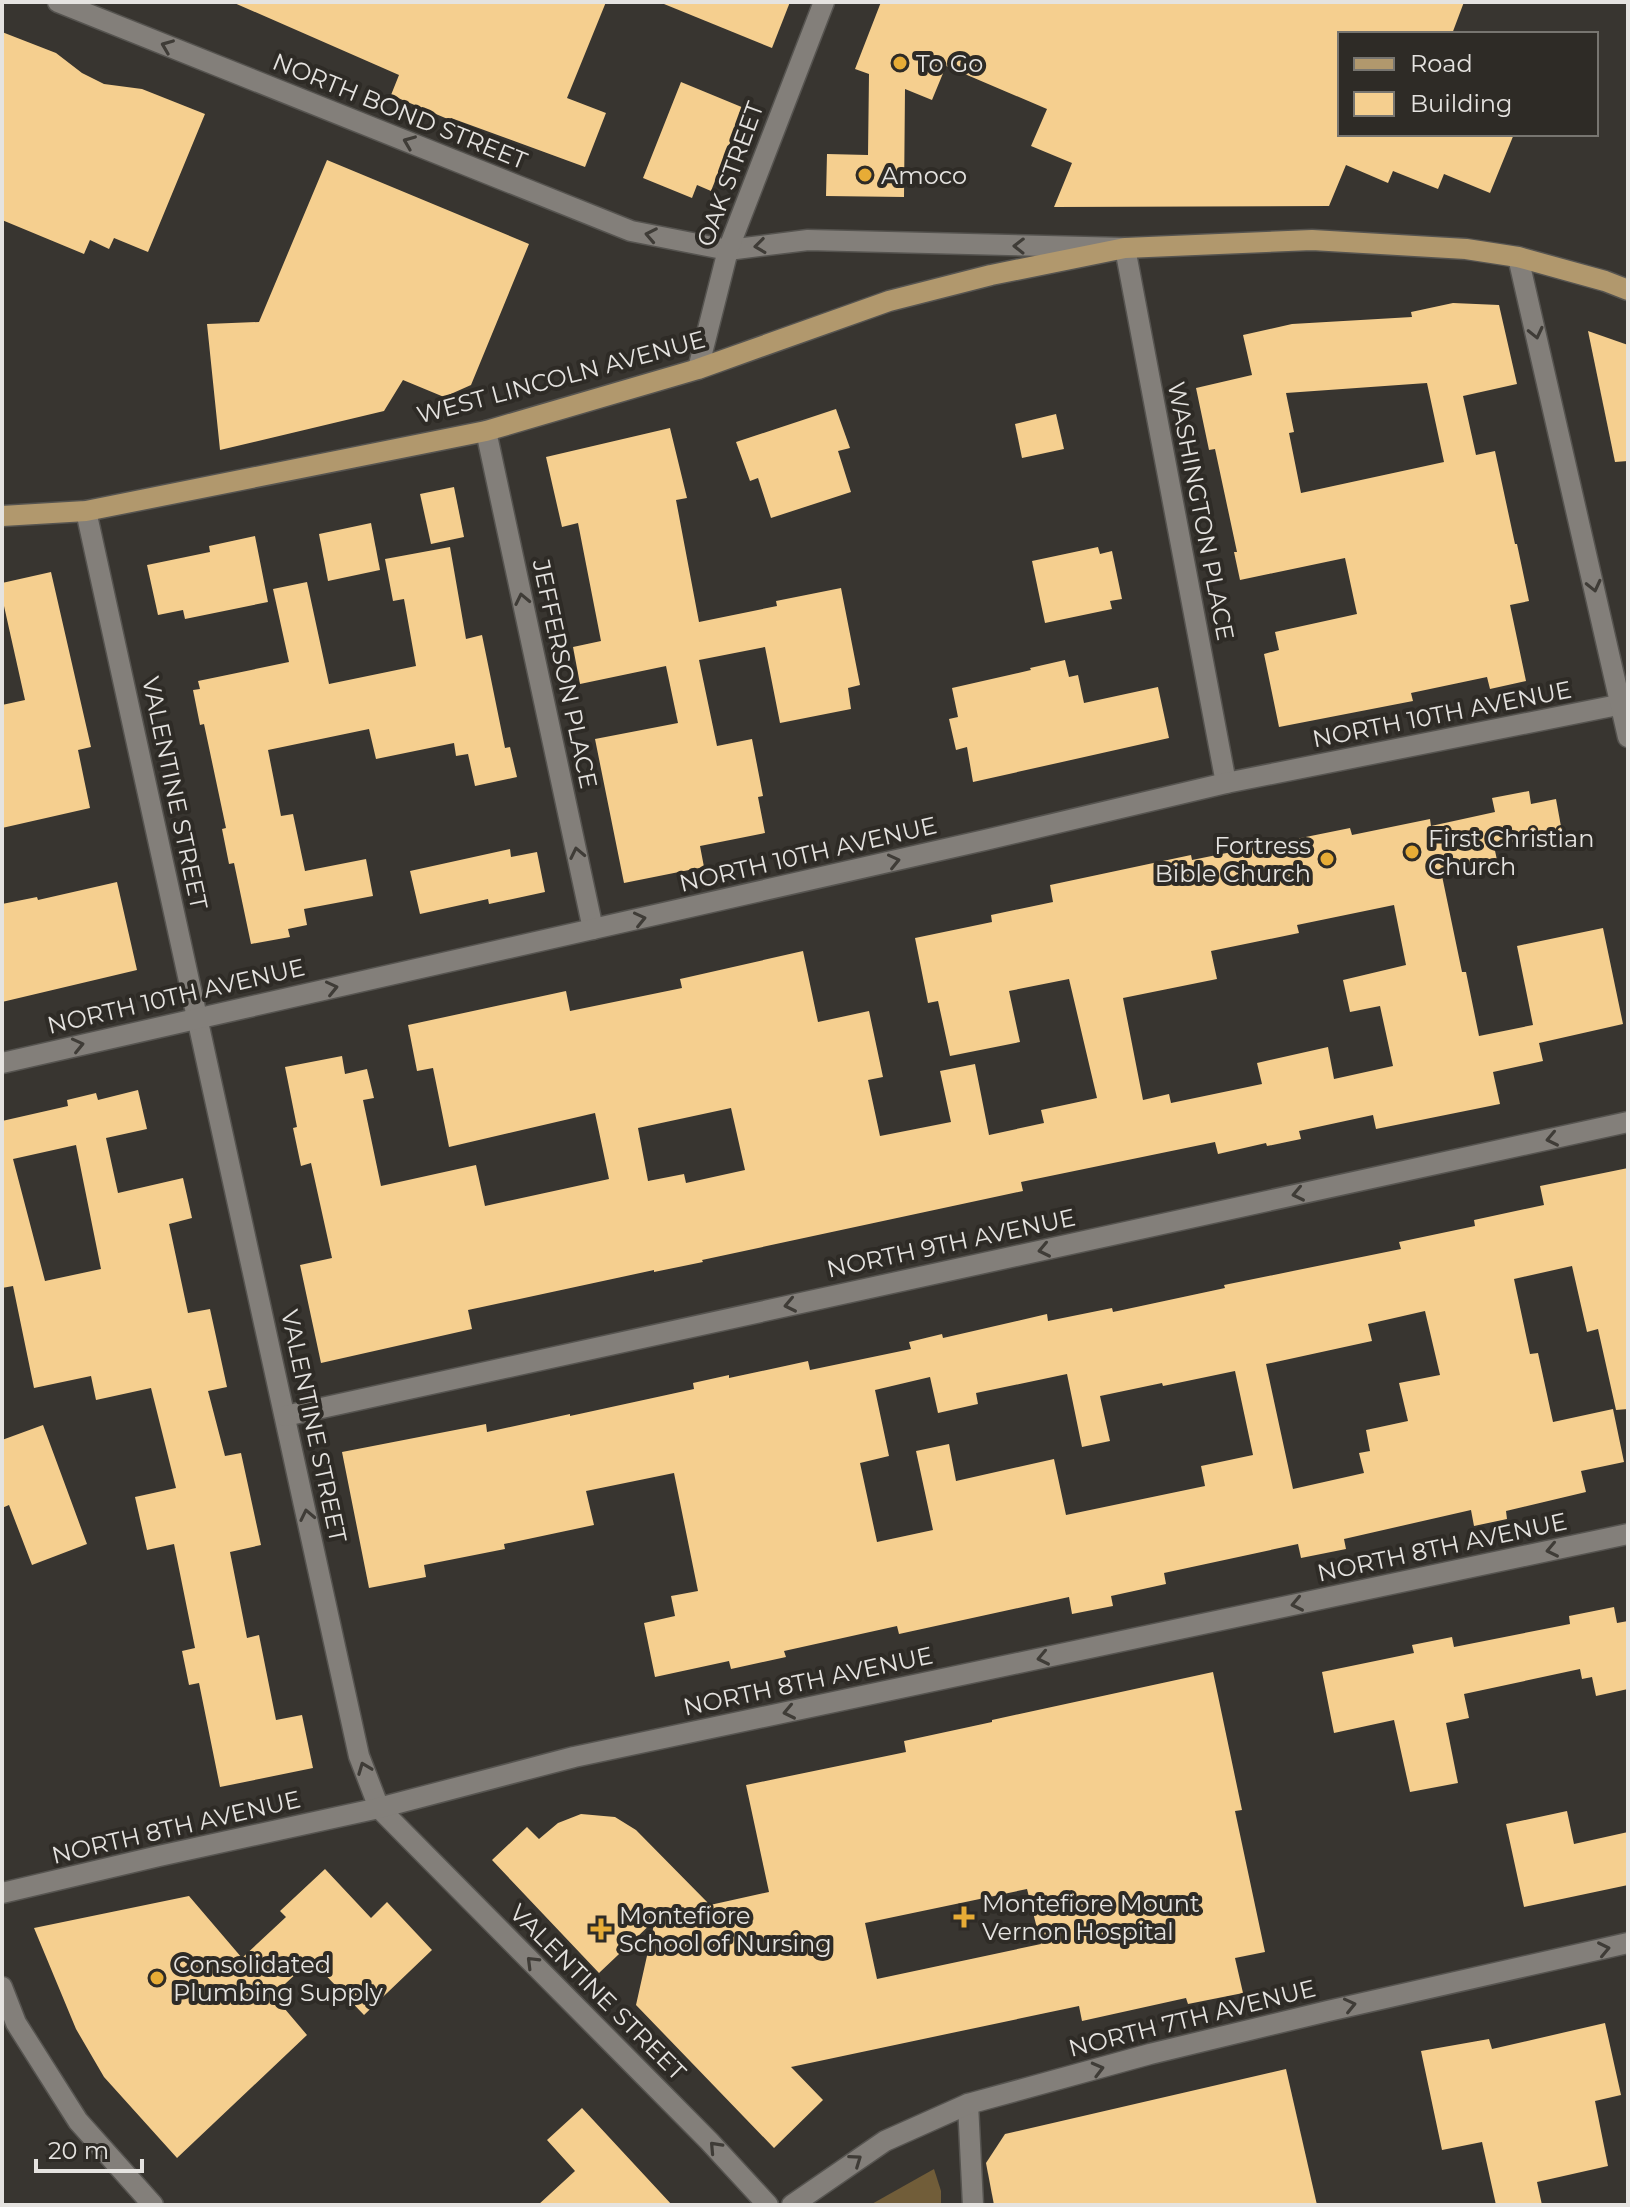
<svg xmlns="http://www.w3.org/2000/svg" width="1630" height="2207" viewBox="0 0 1630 2207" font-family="Montserrat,sans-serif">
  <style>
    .green { fill: #715d39 }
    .building { fill: #f5cf8f; fill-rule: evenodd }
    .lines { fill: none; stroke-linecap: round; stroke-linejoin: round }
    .minor-casing { stroke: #565450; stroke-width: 23 }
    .tertiary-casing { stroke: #565450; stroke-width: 23 }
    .primary-casing { stroke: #565450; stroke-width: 23 }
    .minor { stroke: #837f7a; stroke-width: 20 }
    .tertiary { stroke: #837f7a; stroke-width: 20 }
    .primary { stroke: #b1986d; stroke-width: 20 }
    .oneway { stroke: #3f3c37 }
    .poi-dot { fill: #e7ac36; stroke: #2e2b26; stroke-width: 3 }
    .labels { text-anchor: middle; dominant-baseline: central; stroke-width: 8; stroke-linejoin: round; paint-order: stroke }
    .poi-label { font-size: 24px; fill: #e5e3e0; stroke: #2e2b26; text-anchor: start }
    .street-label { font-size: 24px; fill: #e5e3e0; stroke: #2e2b26 }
  </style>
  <rect width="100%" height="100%" fill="#383530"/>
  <path class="green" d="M 934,2169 L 941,2191 L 941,2205 L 870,2205 Z"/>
  <g class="building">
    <path d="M 232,2 L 606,2 L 567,98 L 606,113 L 585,167 L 451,118 L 450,120 L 391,95 L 399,75 Z"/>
    <path d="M 665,2 L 790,2 L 772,48 L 664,4 Z"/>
    <path d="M 881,2 L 1464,2 L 1452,34 L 1340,34 L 1340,134 L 1514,134 L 1490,193 L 1444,174 L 1438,189 L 1393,171 L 1388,183 L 1346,165 L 1329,206 L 1054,207 L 1072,163 L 1031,146 L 1047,109 L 946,66 L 932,100 L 905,89 L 904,197 L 826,196 L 827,154 L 868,155 L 869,74 L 855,69 Z"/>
    <path d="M 2,32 L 56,53 L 82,73 L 104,84 L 142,89 L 205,114 L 148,252 L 114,238 L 109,249 L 90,240 L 84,254 L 2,220 Z"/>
    <path d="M 681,82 L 744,108 L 711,191 L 697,185 L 692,198 L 643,178 Z"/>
    <path d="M 327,160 L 529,244 L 471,385 L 444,397 L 403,380 L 384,411 L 220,450 L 207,324 L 259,322 Z"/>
    <path d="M 1453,303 L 1499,305 L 1517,384 L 1463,396 L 1476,455 L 1495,451 L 1515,544 L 1517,544 L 1529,601 L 1510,605 L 1526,681 L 1490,689 L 1487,677 L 1411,693 L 1413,701 L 1279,727 L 1264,654 L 1279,650 L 1275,632 L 1357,614 L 1345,558 L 1240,580 L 1234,552 L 1237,552 L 1215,449 L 1209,450 L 1196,388 L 1252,375 L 1243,335 L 1292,324 L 1412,317 L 1411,312 ZM 1427,383 L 1444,462 L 1301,493 L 1289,433 L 1294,432 L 1286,393 Z"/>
    <path d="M 1588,331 L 1628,345 L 1628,461 L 1615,462 Z"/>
    <path d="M 836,409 L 850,448 L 838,451 L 851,492 L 771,518 L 758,478 L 750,481 L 736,442 Z"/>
    <path d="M 1056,414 L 1064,449 L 1022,458 L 1015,424 Z"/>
    <path d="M 670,428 L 687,498 L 676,500 L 699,622 L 777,606 L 776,601 L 841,588 L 860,685 L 848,688 L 851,709 L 780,723 L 765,647 L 699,660 L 717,746 L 752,739 L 763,796 L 758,797 L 765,833 L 700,846 L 704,867 L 624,883 L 595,739 L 678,723 L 666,666 L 580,684 L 573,647 L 601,641 L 578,523 L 562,527 L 546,457 Z"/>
    <path d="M 454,487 L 464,537 L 431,544 L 420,494 Z"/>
    <path d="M 371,523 L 380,570 L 328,581 L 319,534 Z"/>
    <path d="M 255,536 L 268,602 L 185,619 L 183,610 L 158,615 L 147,565 L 210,552 L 209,546 Z"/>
    <path d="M 450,547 L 466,639 L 482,635 L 505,748 L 510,747 L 517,777 L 475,786 L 468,754 L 456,756 L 454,743 L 376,759 L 369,729 L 268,750 L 281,816 L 293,814 L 305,871 L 366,859 L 373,896 L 304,909 L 307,925 L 288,929 L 290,937 L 251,944 L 234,863 L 229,864 L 222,829 L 226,828 L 204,724 L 200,725 L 193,690 L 200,689 L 198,681 L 289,662 L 273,589 L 307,582 L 329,684 L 416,666 L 404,599 L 393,601 L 385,559 Z"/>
    <path d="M 1098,547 L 1100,554 L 1112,551 L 1122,599 L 1110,601 L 1112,609 L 1045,623 L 1032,561 Z"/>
    <path d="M 51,572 L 91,747 L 78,750 L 90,808 L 2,828 L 2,705 L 25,700 L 2,597 L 2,583 Z"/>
    <path d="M 1065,660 L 1069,677 L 1078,675 L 1084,703 L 1158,687 L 1169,738 L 973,782 L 967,747 L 956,750 L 949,719 L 958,717 L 952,688 L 1031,670 L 1030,668 Z"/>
    <path d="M 1529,791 L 1531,804 L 1556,799 L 1562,832 L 1494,846 L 1497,860 L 1441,871 L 1462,972 L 1466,972 L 1479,1036 L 1533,1025 L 1517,946 L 1603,928 L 1623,1024 L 1539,1043 L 1543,1061 L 1493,1072 L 1500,1104 L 1376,1129 L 1373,1115 L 1299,1131 L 1301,1139 L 1267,1146 L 1266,1143 L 1218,1154 L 1215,1142 L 1021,1182 L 1023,1191 L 702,1260 L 703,1262 L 654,1272 L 654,1270 L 468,1310 L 472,1329 L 321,1363 L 300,1265 L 332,1258 L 311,1163 L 301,1166 L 293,1128 L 297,1127 L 285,1067 L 342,1056 L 345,1074 L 367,1069 L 374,1098 L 363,1100 L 381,1186 L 476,1165 L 485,1206 L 609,1179 L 595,1113 L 449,1147 L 433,1068 L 417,1071 L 408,1025 L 566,991 L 570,1011 L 682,988 L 680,979 L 803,951 L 818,1022 L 869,1011 L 883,1077 L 868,1080 L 880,1136 L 951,1122 L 940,1071 L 975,1064 L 989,1135 L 1044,1123 L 1041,1110 L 1097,1098 L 1069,979 L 1009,991 L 1020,1042 L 950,1056 L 938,1001 L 928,1003 L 915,938 L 992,922 L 991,915 L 1053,902 L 1050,885 L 1191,855 L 1192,860 L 1350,828 L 1352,835 L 1430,819 L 1431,826 L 1495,812 L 1492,798 ZM 1394,905 L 1406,965 L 1343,980 L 1350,1012 L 1380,1006 L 1393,1066 L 1334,1079 L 1328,1047 L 1257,1063 L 1262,1084 L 1171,1103 L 1169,1094 L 1143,1100 L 1123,998 L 1217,979 L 1211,951 L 1299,933 L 1297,925 ZM 731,1108 L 745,1170 L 686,1183 L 684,1174 L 648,1181 L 638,1128 Z"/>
    <path d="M 510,849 L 511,857 L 537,852 L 545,892 L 489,904 L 488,899 L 420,914 L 410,871 Z"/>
    <path d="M 117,882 L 137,970 L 2,1002 L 2,904 L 37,897 L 38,900 Z"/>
    <path d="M 138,1090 L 147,1129 L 106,1138 L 118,1193 L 183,1178 L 192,1218 L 169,1224 L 188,1313 L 210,1309 L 227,1387 L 208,1391 L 225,1456 L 241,1453 L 261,1545 L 230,1552 L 247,1638 L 259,1635 L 276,1720 L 302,1715 L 313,1768 L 220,1787 L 199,1683 L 189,1685 L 182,1651 L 195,1648 L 174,1544 L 147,1550 L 135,1497 L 176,1488 L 151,1388 L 96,1400 L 91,1376 L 34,1388 L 13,1286 L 2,1288 L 2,1121 L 68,1106 L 67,1100 L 96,1093 L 98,1100 ZM 76,1145 L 101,1269 L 45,1281 L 13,1159 Z"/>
    <path d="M 1628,1168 L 1628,1409 L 1616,1410 L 1598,1329 L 1587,1332 L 1572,1266 L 1514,1279 L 1530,1354 L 1538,1353 L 1553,1422 L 1613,1409 L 1624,1462 L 1581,1471 L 1586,1492 L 1506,1511 L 1507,1519 L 1474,1526 L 1471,1510 L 1344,1539 L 1346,1549 L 1301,1558 L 1298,1544 L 1164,1573 L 1166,1584 L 1111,1596 L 1113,1606 L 1072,1614 L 1069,1597 L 899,1634 L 897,1626 L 784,1651 L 786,1657 L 731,1669 L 729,1661 L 655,1677 L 644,1623 L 675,1616 L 671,1596 L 698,1591 L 674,1473 L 586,1491 L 594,1525 L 504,1544 L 505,1549 L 424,1565 L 426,1577 L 369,1588 L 342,1452 L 486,1424 L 487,1432 L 570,1414 L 570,1416 L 694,1389 L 693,1383 L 729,1375 L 729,1378 L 808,1361 L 810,1370 L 911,1349 L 909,1342 L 942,1334 L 943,1338 L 1047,1314 L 1048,1321 L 1112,1308 L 1113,1312 L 1225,1288 L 1224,1285 L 1401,1249 L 1399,1242 L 1475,1226 L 1474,1220 L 1544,1205 L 1540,1186 ZM 1425,1311 L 1440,1375 L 1399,1383 L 1408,1421 L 1366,1430 L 1370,1451 L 1359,1453 L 1364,1473 L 1293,1489 L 1266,1364 L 1372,1341 L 1368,1324 ZM 1235,1371 L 1253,1455 L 1201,1466 L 1205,1486 L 1066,1515 L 1054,1459 L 956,1481 L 949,1444 L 916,1451 L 933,1530 L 877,1542 L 860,1463 L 889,1456 L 875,1390 L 930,1377 L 938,1413 L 978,1404 L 976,1393 L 1067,1374 L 1082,1447 L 1110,1441 L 1100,1396 L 1162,1383 L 1163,1386 Z"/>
    <path d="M 43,1425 L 87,1544 L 32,1565 L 9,1505 L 2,1508 L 2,1440 Z"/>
    <path d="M 1614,1607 L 1617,1623 L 1628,1621 L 1628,1689 L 1596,1696 L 1592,1677 L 1582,1679 L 1580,1669 L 1464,1694 L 1469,1718 L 1446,1723 L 1458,1783 L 1410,1792 L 1394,1720 L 1334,1733 L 1322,1672 L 1414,1653 L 1412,1645 L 1452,1637 L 1454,1647 L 1570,1624 L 1569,1616 Z"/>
    <path d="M 1213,1672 L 1242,1810 L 1235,1811 L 1265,1952 L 1235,1958 L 1243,1993 L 1188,2004 L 1186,1998 L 1082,2021 L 1079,2006 L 791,2067 L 823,2100 L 774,2148 L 636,2005 L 655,1920 L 599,1973 L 492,1860 L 527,1827 L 539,1839 L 558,1823 L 581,1814 L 615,1817 L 636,1830 L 710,1905 L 769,1892 L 746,1785 L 906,1752 L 904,1741 L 992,1722 L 992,1720 ZM 1027,1889 L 1041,1944 L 877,1979 L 865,1923 Z"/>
    <path d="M 1567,1811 L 1574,1844 L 1628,1832 L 1628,1885 L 1524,1907 L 1506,1824 Z"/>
    <path d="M 325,1869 L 371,1918 L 387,1902 L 432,1950 L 364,2015 L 311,1960 L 273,1995 L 307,2035 L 177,2158 L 104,2077 L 76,2029 L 34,1928 L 189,1896 L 242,1958 L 286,1917 L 280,1911 Z"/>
    <path d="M 1605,2023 L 1621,2095 L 1595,2101 L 1608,2166 L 1537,2182 L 1542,2205 L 1496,2205 L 1482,2142 L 1442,2150 L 1421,2051 L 1489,2039 L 1492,2049 Z"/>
    <path d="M 1286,2069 L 1317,2205 L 994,2205 L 986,2163 L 1005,2134 Z"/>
    <path d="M 582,2108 L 672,2205 L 538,2205 L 575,2171 L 547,2140 Z"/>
  </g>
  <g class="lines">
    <g class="minor-casing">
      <g id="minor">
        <path d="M 58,2 L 631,231 L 728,250 L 808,240 L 1125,248 L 1226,783"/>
        <path d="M 486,431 L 593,929"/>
        <path d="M 86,511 L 359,1756 L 379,1808 L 709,2141 L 768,2205"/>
        <path d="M 2,1063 L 985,840 L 1226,783 L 1628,703"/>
        <path d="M 285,1416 L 1628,1122"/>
        <path d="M 2,1893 L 159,1856 L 379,1808 L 574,1757 L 1628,1534"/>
        <path d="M 2,1987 L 16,2023 L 78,2121 L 153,2205"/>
        <path d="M 968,2104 L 973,2205"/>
        <path d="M 792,2205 L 885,2141 L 968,2104 L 1150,2054 L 1328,2011 L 1628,1943"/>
      </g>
    </g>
    <g class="tertiary-casing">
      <g id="tertiary">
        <path d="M 1518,257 L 1628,737"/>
        <path d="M 698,369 L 728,250 L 824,2"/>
      </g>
    </g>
    <g class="primary-casing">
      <path id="primary" d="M 2,516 L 86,511 L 486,431 L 698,369 L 889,301 L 991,275 L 1125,248 L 1312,240 L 1466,249 L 1518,257 L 1605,281 L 1628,290"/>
    </g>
    <use href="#minor" class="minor"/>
    <use href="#tertiary" class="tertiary"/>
    <use href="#primary" class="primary"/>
  </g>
  <defs><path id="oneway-chevron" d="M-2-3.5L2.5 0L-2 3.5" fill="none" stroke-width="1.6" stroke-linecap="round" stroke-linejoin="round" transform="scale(2)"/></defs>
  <g class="oneway">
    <use href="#oneway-chevron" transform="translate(167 46) rotate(-158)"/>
    <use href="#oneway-chevron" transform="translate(409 142) rotate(-158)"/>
    <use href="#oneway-chevron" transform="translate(651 235) rotate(-169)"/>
    <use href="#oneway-chevron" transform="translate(760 246) rotate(173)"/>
    <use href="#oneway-chevron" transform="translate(1019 246) rotate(-179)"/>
    <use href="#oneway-chevron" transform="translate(1536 333) rotate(77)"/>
    <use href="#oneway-chevron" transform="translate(1594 586) rotate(77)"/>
    <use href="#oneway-chevron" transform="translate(522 599) rotate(-102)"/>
    <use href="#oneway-chevron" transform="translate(577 853) rotate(-102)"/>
    <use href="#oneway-chevron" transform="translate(894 861) rotate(-13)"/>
    <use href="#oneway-chevron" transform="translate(640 919) rotate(-13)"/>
    <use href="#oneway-chevron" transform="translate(332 988) rotate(-13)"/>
    <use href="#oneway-chevron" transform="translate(78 1045) rotate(-13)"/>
    <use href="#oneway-chevron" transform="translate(1552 1139) rotate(168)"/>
    <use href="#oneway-chevron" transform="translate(1298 1194) rotate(168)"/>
    <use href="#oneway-chevron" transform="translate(1044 1250) rotate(168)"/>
    <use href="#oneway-chevron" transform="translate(790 1305) rotate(168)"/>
    <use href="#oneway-chevron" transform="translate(307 1515) rotate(-102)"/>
    <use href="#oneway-chevron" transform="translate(1552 1550) rotate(168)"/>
    <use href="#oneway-chevron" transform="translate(1297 1604) rotate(168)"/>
    <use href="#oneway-chevron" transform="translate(1043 1658) rotate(168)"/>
    <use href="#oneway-chevron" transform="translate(789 1712) rotate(168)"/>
    <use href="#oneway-chevron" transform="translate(364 1768) rotate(-111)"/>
    <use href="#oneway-chevron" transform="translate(1604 1949) rotate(-12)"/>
    <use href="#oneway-chevron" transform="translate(532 1962) rotate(-135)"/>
    <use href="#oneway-chevron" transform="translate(1350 2005) rotate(-13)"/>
    <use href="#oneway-chevron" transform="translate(1098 2069) rotate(-15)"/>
    <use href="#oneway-chevron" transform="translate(715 2147) rotate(-133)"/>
    <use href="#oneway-chevron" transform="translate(856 2160) rotate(-35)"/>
  </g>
  <g class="poi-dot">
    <circle cx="900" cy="63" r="8"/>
    <circle cx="865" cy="175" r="8"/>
    <circle cx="1412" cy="852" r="8"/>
    <circle cx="1327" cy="859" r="8"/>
    <path d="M960 1905h8v8h8v8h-8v8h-8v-8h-8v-8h8z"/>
    <path d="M597 1917h8v8h8v8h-8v8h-8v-8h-8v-8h8z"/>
    <circle cx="157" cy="1978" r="8"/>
  </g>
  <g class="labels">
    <g class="poi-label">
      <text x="916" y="63">To Go</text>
      <text x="881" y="175">Amoco</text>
      <text x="1428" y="838">First Christian<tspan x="1428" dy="28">Church</tspan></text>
      <text x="1311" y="845" text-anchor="end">Fortress<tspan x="1311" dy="28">Bible Church</tspan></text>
      <text x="982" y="1903">Montefiore Mount<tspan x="982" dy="28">Vernon Hospital</tspan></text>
      <text x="619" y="1915">Montefiore<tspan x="619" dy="28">School of Nursing</tspan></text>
      <text x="173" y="1964">Consolidated<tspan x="173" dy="28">Plumbing Supply</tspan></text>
    </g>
    <g class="street-label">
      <text transform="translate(400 111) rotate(22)">NORTH BOND STREET</text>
      <text transform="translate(730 174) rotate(-70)">OAK STREET</text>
      <text transform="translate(561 377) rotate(-15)">WEST LINCOLN AVENUE</text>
      <text transform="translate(1201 511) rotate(79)">WASHINGTON PLACE</text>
      <text transform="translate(565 674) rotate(78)">JEFFERSON PLACE</text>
      <text transform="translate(1442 714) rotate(-11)">NORTH 10TH AVENUE</text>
      <text transform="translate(175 793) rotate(78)">VALENTINE STREET</text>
      <text transform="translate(808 854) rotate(-13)">NORTH 10TH AVENUE</text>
      <text transform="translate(176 996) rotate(-13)">NORTH 10TH AVENUE</text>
      <text transform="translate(951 1243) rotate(-12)">NORTH 9TH AVENUE</text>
      <text transform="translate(314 1426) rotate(78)">VALENTINE STREET</text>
      <text transform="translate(1442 1547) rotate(-12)">NORTH 8TH AVENUE</text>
      <text transform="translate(808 1681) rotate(-12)">NORTH 8TH AVENUE</text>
      <text transform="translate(176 1827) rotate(-13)">NORTH 8TH AVENUE</text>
      <text transform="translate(598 1992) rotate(45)">VALENTINE STREET</text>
      <text transform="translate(1192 2018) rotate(-14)">NORTH 7TH AVENUE</text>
    </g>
  </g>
  <rect width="1630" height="2207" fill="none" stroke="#e5e3e0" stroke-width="8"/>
  <rect x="1338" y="32" width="260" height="104" fill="#2e2b26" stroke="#777570" stroke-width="2"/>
  <rect x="1354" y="58" width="40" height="12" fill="#b1986d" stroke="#777570" stroke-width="2"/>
  <text x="1410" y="72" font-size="24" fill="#e5e3e0">Road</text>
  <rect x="1354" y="92" width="40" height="24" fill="#f5cf8f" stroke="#777570" stroke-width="2"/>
  <text x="1410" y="112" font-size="24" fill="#e5e3e0">Building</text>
  <path d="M36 2159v12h106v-12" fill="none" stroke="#e5e3e0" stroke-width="4"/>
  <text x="48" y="2159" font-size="24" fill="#e5e3e0" stroke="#2e2b26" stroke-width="6" paint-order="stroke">20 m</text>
</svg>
